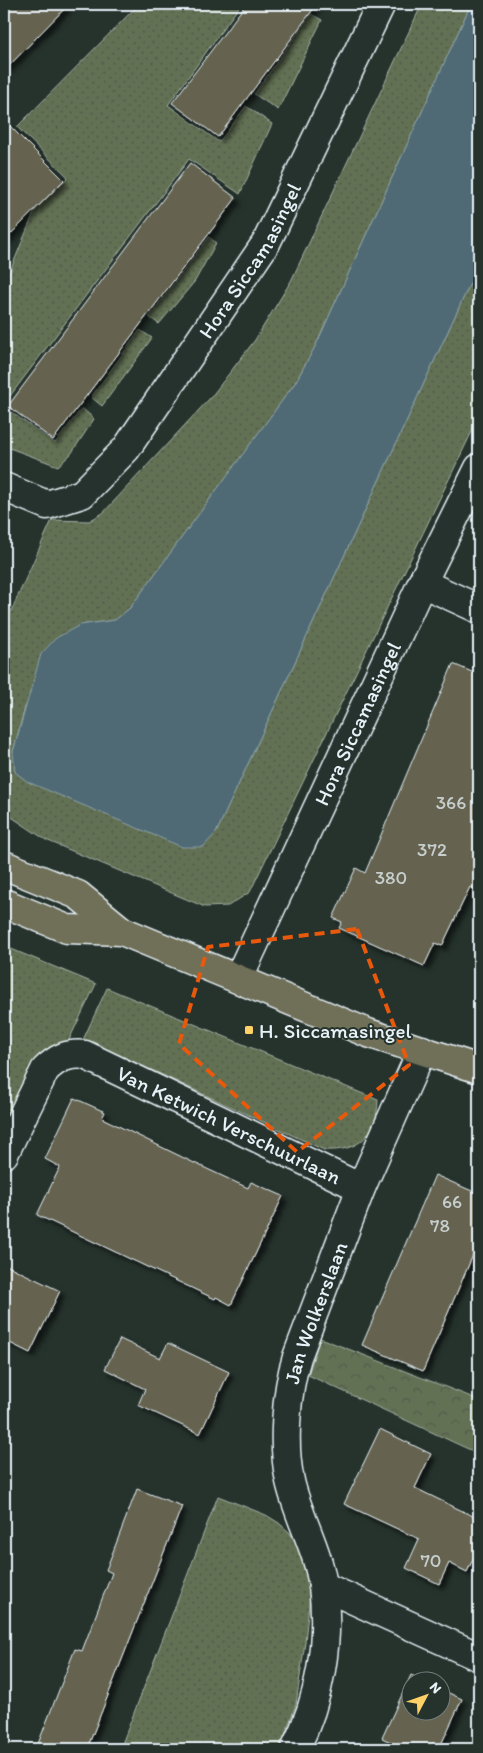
<svg xmlns="http://www.w3.org/2000/svg" width="483" height="1753" viewBox="0 0 483 1753" font-family="Itim,sans-serif">
  <style>
    .grass { fill: url(#grass-dots); stroke: #a5b1a6 }
    .forest { fill: url(#forest-crowns); stroke: #a5b1a6 }
    .water { fill: #4f6b74; stroke: #8ca1a9 }
    .building { fill: #656450; stroke: #e8f1f8; filter: url(#shadow) }
    .lines { fill: none; stroke-linecap: round; stroke-linejoin: round }
    .minor-casing { stroke: #e8f1f8; stroke-width: 31 }
    .major-casing { stroke: #e8f1f8; stroke-width: 31 }
    .minor { stroke: #26332d; stroke-width: 28 }
    .major { stroke: #706f59; stroke-width: 28 }
    .marked { fill: none; stroke: #e8590c; stroke-width: 4; stroke-dasharray: 10 6; stroke-linejoin: round }
    .poi-dot { fill: #ffd166; stroke: #26332d; stroke-width: 2 }
    .labels { text-anchor: middle; dominant-baseline: central; stroke-width: 4; stroke-linejoin: round; paint-order: stroke }
    .number-label { font-size: 19px; fill: #c7cece }
    .street-label { font-size: 21px; fill: #e8f1f8; stroke: #26332d }
    .poi-label { font-size: 21px; fill: #e8f1f8; stroke: #26332d; text-anchor: start }
  </style>
  <defs>
    <pattern id="grass-dots" width="8" height="8" patternUnits="userSpaceOnUse" patternTransform="scale(1.25)"><rect width="8" height="8" fill="#627153"/><path d="M2 2h.1M6 6h.1" fill="none" stroke="#535a4e" stroke-width="1.8" stroke-linecap="round"/></pattern>
    <pattern id="forest-crowns" width="20" height="18" patternUnits="userSpaceOnUse" patternTransform="scale(1.25)"><rect width="20" height="18" fill="#627153"/><path d="M2 6a3 3 0 1 1 6 0M12 15a3 3 0 1 1 6 0" fill="none" stroke="#535a4e"/></pattern>
    <filter id="shadow"><feDropShadow dx="4.5" dy="4.5" stdDeviation="2.5" flood-color="#0009"/></filter>
  </defs>
  <rect width="100%" height="100%" fill="#26332d"/>
  <filter id="ink" filterUnits="userSpaceOnUse"><feTurbulence type="fractalNoise" baseFrequency=".02" numOctaves="2"/><feDisplacementMap in="SourceGraphic" scale="10" xChannelSelector="R" yChannelSelector="G"/><feConvolveMatrix kernelMatrix="1 2 1 2 8 2 1 2 1" color-interpolation-filters="sRGB"/></filter>
  <g filter="url(#ink)">
    <g class="grass">
      <path d="M 139,4 L 241,4 L 168,105 L 219,142 L 246,106 L 272,124 L 240,194 L 189,159 L 4,404 L 4,286 L 35,210 L 68,177 L 17,127 Z"/>
      <path d="M 422,4 L 471,4 L 316,345 L 295,383 L 130,608 L 115,620 L 80,625 L 25,707 L 13,752 L 216,833 L 479,264 L 479,417 L 250,892 L 228,906 L 205,907 L 46,840 L 4,812 L 4,627 L 52,520 L 89,521 L 103,513 L 211,397 L 255,340 L 291,281 Z"/>
      <path d="M 311,14 L 322,20 L 278,110 L 254,94 Z"/>
      <path d="M 209,237 L 216,243 L 195,281 L 159,324 L 149,317 Z"/>
      <path d="M 140,330 L 152,338 L 102,406 L 91,397 Z"/>
      <path d="M 4,407 L 55,443 L 82,408 L 94,419 L 71,454 L 58,466 L 4,446 Z"/>
      <path d="M 4,946 L 96,984 L 68,1042 L 57,1045 L 48,1050 L 11,1113 L 4,1110 Z"/>
      <path d="M 107,988 L 378,1100 C 377,1135 359,1152 324,1150 L 104,1048 L 82,1042 Z"/>
      <path d="M 218,1496 L 266,1515 L 279,1523 L 290,1533 L 298,1545 L 308,1576 L 310,1594 L 305,1642 L 296,1704 L 280,1749 L 120,1749 Z"/>
    </g>
    <path class="forest" d="M 320,1338 L 479,1400 L 479,1454 L 308,1375 Z"/>
    <path class="water" d="M 471,4 L 479,4 L 479,264 L 216,833 L 203,847 L 182,847 L 28,782 L 15,772 L 13,752 L 41,654 L 56,638 L 80,625 L 115,620 L 130,608 L 295,383 L 316,345 Z"/>
    <g class="building">
      <path d="M 4,4 L 69,4 L 4,71 Z"/>
      <path d="M 246,4 L 317,4 L 218,137 L 172,103 Z"/>
      <path d="M 4,120 L 64,180 L 4,241 Z"/>
      <path d="M 190,163 L 236,198 L 53,440 L 8,406 Z"/>
      <path d="M 453,664 L 479,675 L 479,892 L 470,887 L 442,946 L 435,943 L 424,966 L 339,928 L 342,922 L 333,918 L 356,868 L 365,873 Z"/>
      <path d="M 74,1098 L 105,1112 L 102,1118 L 190,1161 L 248,1188 L 251,1182 L 283,1196 L 231,1305 L 216,1297 L 215,1299 L 37,1215 L 60,1167 L 45,1159 Z"/>
      <path d="M 435,1175 L 479,1194 L 479,1241 L 423,1371 L 362,1345 Z"/>
      <path d="M 4,1264 L 60,1291 L 30,1353 L 4,1340 Z"/>
      <path d="M 120,1339 L 160,1358 L 168,1343 L 229,1372 L 200,1434 L 138,1405 L 145,1389 L 105,1369 Z"/>
      <path d="M 380,1429 L 431,1454 L 415,1488 L 479,1519 L 479,1546 L 467,1572 L 449,1563 L 439,1584 L 406,1568 L 419,1539 L 344,1504 Z"/>
      <path d="M 137,1489 L 182,1506 L 87,1749 L 36,1749 L 75,1649 L 82,1651 L 112,1573 L 106,1570 Z"/>
      <path d="M 411,1675 L 422,1680 L 410,1680 L 410,1710 L 440,1710 L 440,1689 L 462,1699 L 439,1749 L 406,1749 L 382,1738 Z"/>
    </g>
    <g class="lines">
      <g class="minor-casing">
        <g id="minor">
          <path id="s1" d="M 4,487 L 47,505 L 82,494 L 126,449 L 266,243 L 381,4"/>
          <path d="M 422,583 L 479,609"/>
          <path id="s2" d="M 238,979 L 422,583 L 479,468"/>
          <path id="s3" d="M 4,1154 L 45,1070 C 57,1058 68,1053 85,1055 L 361,1188"/>
          <path d="M 323,1586 L 479,1657"/>
          <path id="s4" d="M 295,1749 C 320,1700 330,1641 323,1586 C 318,1549 298,1517 290,1481 C 282,1445 286,1392 297,1357 L 361,1188 L 422,1050"/>
        </g>
      </g>
      <g class="major-casing">
        <g id="major">
          <path d="M 4,865 L 78,895 L 122,931 L 368,1033 L 479,1069"/>
          <path d="M 4,903 L 67,929 L 122,931"/>
        </g>
      </g>
      <use href="#minor" class="minor"/>
      <use href="#major" class="major"/>
    </g>
  </g>
  <path class="marked" d="M 357,929 L 409,1065 L 297,1152 L 179,1044 L 208,947 Z"/>
  <rect class="poi-dot" x="244" y="1025" width="10" height="10" rx="2.5"/>
  <g class="labels">
    <g class="number-label">
      <text x="451" y="802">366</text>
      <text x="432" y="849">372</text>
      <text x="391" y="877">380</text>
      <text x="452" y="1201">66</text>
      <text x="440" y="1225">78</text>
      <text x="431" y="1560">70</text>
    </g>
    <g class="street-label">
      <text stroke="none"><textPath href="#s1" startOffset="372">Hora Siccamasingel</textPath></text>
      <text stroke="none"><textPath href="#s2" startOffset="282">Hora Siccamasingel</textPath></text>
      <text stroke="none"><textPath href="#s3" startOffset="298">Van Ketwich Verschuurlaan</textPath></text>
      <text stroke="none"><textPath href="#s4" startOffset="451">Jan Wolkerslaan</textPath></text>
    </g>
    <g class="poi-label">
      <text x="259" y="1030">H. Siccamasingel</text>
    </g>
  </g>
  <rect width="483" height="1753" fill="none" stroke="#26332d" stroke-width="20"/>
  <rect x="10" y="10" width="463" height="1733" fill="none" stroke="#e8f1f8" stroke-width="2" filter="url(#ink)"/>
  <g transform="translate(426 1696) rotate(49)"><circle r="24" fill="#26332d" stroke="#747f7e"/>
  <path d="M0-4L9 19L0 12L-9 19Z" fill="#ffd166"/>
  <text y="-8" font-size="14" font-weight="bold" text-anchor="middle" fill="#e8f1f8">N</text>
  </g>
</svg>
